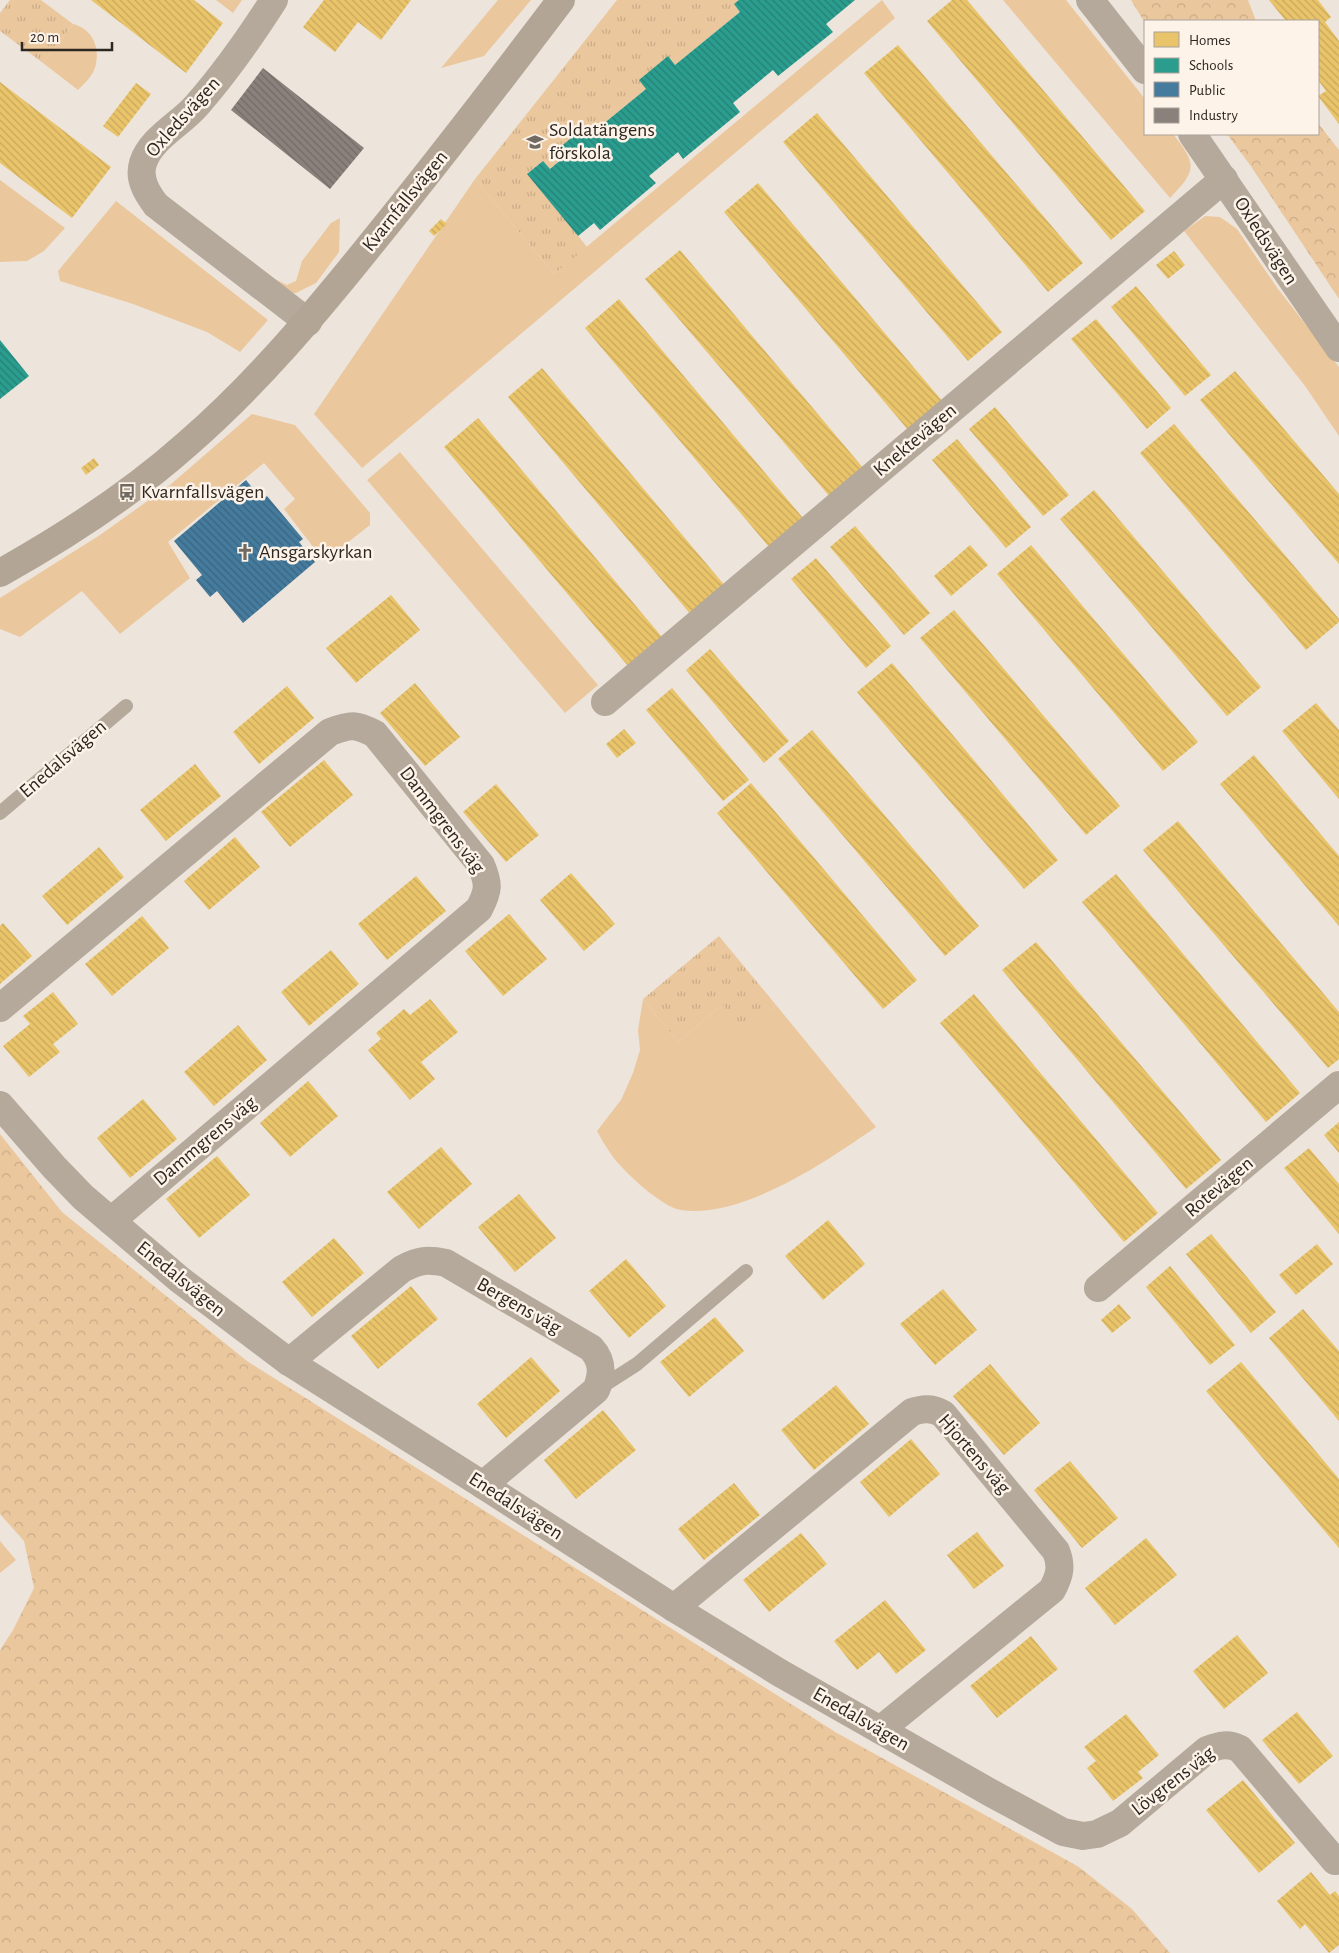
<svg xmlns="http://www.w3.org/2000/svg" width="1339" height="1953" viewBox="0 0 1339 1953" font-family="'Alegreya Sans',sans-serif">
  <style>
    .green { fill: #ebc79d }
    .forest { fill: url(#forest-crowns) }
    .park { fill: url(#park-tufts) }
    .homes { fill: url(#homes-back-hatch) }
    .schools { fill: url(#schools-back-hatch) }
    .public { fill: url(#public-back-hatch) }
    .industry { fill: url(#industry-back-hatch) }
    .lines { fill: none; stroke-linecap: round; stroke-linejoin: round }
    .lane { stroke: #b5a99b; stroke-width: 14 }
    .street { stroke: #b5a99b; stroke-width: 28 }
    .secondary { stroke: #b2a595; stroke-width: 28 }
    .labels { text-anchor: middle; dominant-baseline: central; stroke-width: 5; stroke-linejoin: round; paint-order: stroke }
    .street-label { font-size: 20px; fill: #2d2721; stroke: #fdf3e9 }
    .poi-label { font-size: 20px; fill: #2d2721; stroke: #fdf3e9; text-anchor: start }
  </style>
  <defs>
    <pattern id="forest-crowns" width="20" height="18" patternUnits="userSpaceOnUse" patternTransform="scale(1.25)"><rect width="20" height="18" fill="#ebc79d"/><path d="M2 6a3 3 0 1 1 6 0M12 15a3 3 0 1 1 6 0" fill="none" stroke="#caab87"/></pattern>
    <pattern id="park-tufts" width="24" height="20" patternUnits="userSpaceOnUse" patternTransform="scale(1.25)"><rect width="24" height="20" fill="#ebc79d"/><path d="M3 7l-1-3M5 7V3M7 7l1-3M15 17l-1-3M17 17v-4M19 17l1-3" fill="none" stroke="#caab87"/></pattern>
    <pattern id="homes-back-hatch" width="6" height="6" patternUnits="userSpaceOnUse" patternTransform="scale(1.25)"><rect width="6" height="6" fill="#e9c46a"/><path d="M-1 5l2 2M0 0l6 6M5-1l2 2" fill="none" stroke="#c8a85c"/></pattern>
    <pattern id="schools-back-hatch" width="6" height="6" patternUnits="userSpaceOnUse" patternTransform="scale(1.25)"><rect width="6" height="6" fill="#2a9d8f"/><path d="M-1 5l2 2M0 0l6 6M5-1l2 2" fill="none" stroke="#248074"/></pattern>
    <pattern id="public-back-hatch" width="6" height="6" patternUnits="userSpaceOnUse" patternTransform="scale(1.25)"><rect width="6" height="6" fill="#457b9d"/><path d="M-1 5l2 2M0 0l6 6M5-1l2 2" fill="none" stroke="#3a6580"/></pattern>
    <pattern id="industry-back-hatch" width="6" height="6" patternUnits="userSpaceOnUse" patternTransform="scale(1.25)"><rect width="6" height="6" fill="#8a817c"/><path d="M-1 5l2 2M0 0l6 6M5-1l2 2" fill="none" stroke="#716a65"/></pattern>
  </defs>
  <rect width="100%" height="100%" fill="#ede5dc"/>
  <g class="green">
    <path d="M 216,0 L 242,0 L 233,13 Z"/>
    <path d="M 498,0 L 531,0 L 484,56 L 441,68 Z"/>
    <path d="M 882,0 L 895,18 L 362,468 L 314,414 L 475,179 L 554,274 Z"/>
    <path d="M 1003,0 L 1066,0 L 1145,99 L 1145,134 L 1173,134 C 1196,163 1198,170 1170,198 Z"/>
    <path d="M 73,24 C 91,28 100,46 96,64 C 94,75 85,83 78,90 L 43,63 Z"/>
    <path d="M 0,180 L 65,228 L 44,251 L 27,261 L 0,262 Z"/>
    <path d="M 164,196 L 273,278 L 287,285 L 296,281 L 302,261 L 331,223 L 340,218 L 339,252 L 316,283 L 296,293 L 282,293 Z"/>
    <path d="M 116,201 L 268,320 L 240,352 L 207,332 L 133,304 L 60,281 L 58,271 Z"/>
    <path d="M 1205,216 L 1220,217 L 1237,229 L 1278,289 L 1339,367 L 1339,436 L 1305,386 L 1184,231 Z"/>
    <path d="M 252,414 L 295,425 L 370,513 L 370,525 L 324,561 L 284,509 L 295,499 L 264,463 L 168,542 L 190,578 L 120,634 L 82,591 L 20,637 L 0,629 L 0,598 L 100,535 L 170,485 Z"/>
    <path d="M 400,452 L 598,685 L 565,713 L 367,480 Z"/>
    <path d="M 643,999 L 678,1042 L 722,1005 L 744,1031 L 776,1005 L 876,1127 C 827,1161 743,1219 681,1210 C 663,1208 624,1172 613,1157 C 607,1149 602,1140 597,1131 L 621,1100 L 633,1073 L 640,1050 L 638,1030 Z"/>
    <path d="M 0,1541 L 16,1560 L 0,1573 Z"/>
  </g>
  <g class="forest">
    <path d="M 1131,0 L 1248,0 L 1256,21 L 1145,23 Z"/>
    <path d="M 1318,123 L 1339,150 L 1339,299 L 1250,165 L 1227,134 L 1318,134 Z"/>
    <path d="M 0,1134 L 62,1212 L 247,1361 L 837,1733 L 1079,1867 L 1132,1909 L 1170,1953 L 0,1953 L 0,1650 L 13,1630 L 34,1588 L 24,1541 L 0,1514 Z"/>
  </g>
  <g class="park">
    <path d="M 10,0 L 41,0 L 73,24 L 43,63 L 0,31 L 0,13 Z"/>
    <path d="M 617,0 L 739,0 L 740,12 L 675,65 L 668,56 L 646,89 L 591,134 L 585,127 L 556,151 L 562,159 L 550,169 L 543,161 L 528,173 L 587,247 L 554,274 L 475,179 Z"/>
    <path d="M 719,936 L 776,1005 L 744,1032 L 722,1005 L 678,1042 L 643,999 Z"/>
  </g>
  <g class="homes">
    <path d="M 91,0 L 194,0 L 223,23 L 186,73 Z"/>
    <path d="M 324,0 L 411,0 L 381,40 L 358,22 L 335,52 L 303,27 Z"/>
    <path d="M 952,0 L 967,0 L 1145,211 L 1111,240 L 927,21 Z"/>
    <path d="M 1269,0 L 1318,0 L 1331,17 L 1325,22 L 1339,41 L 1339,124 L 1318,96 L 1326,91 L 1318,80 L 1318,21 L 1286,21 Z"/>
    <path d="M 898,45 L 1083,263 L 1048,292 L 864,73 Z"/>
    <path d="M 0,82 L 111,167 L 72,218 L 0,163 Z"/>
    <path d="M 136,83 L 151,94 L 118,137 L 103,126 Z"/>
    <path d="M 817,113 L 1002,332 L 968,361 L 783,142 Z"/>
    <path d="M 758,183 L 943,402 L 909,431 L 724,212 Z"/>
    <path d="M 441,219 L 447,224 L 434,236 L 429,231 Z"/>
    <path d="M 680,250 L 864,469 L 830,497 L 645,279 Z"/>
    <path d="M 1174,251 L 1185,265 L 1168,279 L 1156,265 Z"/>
    <path d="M 1136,286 L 1211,375 L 1185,396 L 1111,307 Z"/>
    <path d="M 619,299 L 803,518 L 769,547 L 585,328 Z"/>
    <path d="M 1096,319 L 1171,408 L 1147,429 L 1071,339 Z"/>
    <path d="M 542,368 L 726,587 L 692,616 L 508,397 Z"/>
    <path d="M 1235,371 L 1339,494 L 1339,564 L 1200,400 Z"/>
    <path d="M 995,407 L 1069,495 L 1043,516 L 969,429 Z"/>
    <path d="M 478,418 L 662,637 L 628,666 L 444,447 Z"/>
    <path d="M 1174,424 L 1339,619 L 1339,622 L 1306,650 L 1140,453 Z"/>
    <path d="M 957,439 L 1031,527 L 1006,548 L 932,460 Z"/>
    <path d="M 94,458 L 99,465 L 86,475 L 81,468 Z"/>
    <path d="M 1094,490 L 1261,687 L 1227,716 L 1060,519 Z"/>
    <path d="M 855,526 L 930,613 L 904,635 L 830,547 Z"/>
    <path d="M 970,545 L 988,565 L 951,596 L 934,576 Z"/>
    <path d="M 1031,545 L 1198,742 L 1163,771 L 997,574 Z"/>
    <path d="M 816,558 L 891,646 L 866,668 L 791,579 Z"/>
    <path d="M 391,595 L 420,630 L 356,683 L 326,648 Z"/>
    <path d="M 954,610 L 1120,806 L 1086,835 L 920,638 Z"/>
    <path d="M 710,649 L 789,741 L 764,763 L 686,670 Z"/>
    <path d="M 892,663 L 1058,860 L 1024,889 L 857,692 Z"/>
    <path d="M 415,683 L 460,737 L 425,766 L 380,713 Z"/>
    <path d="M 287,686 L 314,718 L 259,764 L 233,732 Z"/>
    <path d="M 672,688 L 749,780 L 723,801 L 646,710 Z"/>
    <path d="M 1316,703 L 1339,730 L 1339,799 L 1282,731 Z"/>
    <path d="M 624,729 L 636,743 L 617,758 L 606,744 Z"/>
    <path d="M 812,730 L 979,926 L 945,956 L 778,759 Z"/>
    <path d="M 1254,755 L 1339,856 L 1339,926 L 1220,784 Z"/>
    <path d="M 324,760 L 353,795 L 290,847 L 261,812 Z"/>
    <path d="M 195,764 L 221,796 L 166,841 L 140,810 Z"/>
    <path d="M 751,783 L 917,980 L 883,1009 L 717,813 Z"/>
    <path d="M 496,784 L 539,835 L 506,862 L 463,812 Z"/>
    <path d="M 1178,821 L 1339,1012 L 1339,1059 L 1328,1068 L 1143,850 Z"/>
    <path d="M 235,837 L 260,867 L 209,910 L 184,881 Z"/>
    <path d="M 99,847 L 124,877 L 67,925 L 42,896 Z"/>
    <path d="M 571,873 L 615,924 L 584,951 L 540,900 Z"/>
    <path d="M 1116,874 L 1300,1093 L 1266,1122 L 1082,902 Z"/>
    <path d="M 416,876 L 446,911 L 387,960 L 358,924 Z"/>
    <path d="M 509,914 L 547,959 L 503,996 L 465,951 Z"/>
    <path d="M 142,916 L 169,948 L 112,996 L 85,964 Z"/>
    <path d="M 3,923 L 32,956 L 0,984 L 0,926 Z"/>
    <path d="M 1036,942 L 1221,1160 L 1186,1189 L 1002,970 Z"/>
    <path d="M 331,950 L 359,984 L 309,1026 L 281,992 Z"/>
    <path d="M 53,992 L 78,1024 L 53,1044 L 60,1052 L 29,1077 L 3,1046 L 30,1024 L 23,1016 Z"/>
    <path d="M 974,994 L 1158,1213 L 1124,1242 L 940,1023 Z"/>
    <path d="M 430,999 L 458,1032 L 421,1062 L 435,1079 L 410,1100 L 368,1050 L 381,1039 L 376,1033 L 404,1009 L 410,1015 Z"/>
    <path d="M 238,1025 L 267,1060 L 214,1106 L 184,1072 Z"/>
    <path d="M 308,1081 L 338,1116 L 290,1157 L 260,1123 Z"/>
    <path d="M 143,1099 L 177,1139 L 130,1178 L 97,1138 Z"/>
    <path d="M 1339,1122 L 1339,1153 L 1324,1135 Z"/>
    <path d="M 441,1147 L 472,1184 L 419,1229 L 387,1192 Z"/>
    <path d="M 1309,1148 L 1339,1184 L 1339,1234 L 1284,1168 Z"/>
    <path d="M 217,1156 L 250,1195 L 199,1238 L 166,1199 Z"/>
    <path d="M 519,1194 L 556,1238 L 515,1272 L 478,1227 Z"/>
    <path d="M 828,1220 L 865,1264 L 823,1300 L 785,1256 Z"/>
    <path d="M 1211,1234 L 1276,1312 L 1251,1333 L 1186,1254 Z"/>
    <path d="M 334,1238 L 364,1273 L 312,1317 L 282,1282 Z"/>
    <path d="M 1317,1244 L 1333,1264 L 1296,1295 L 1279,1275 Z"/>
    <path d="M 626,1259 L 666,1306 L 629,1338 L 589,1291 Z"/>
    <path d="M 1170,1266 L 1235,1345 L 1210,1365 L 1146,1287 Z"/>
    <path d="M 411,1286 L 438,1319 L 378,1369 L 351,1336 Z"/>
    <path d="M 943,1289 L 977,1330 L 935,1365 L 900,1324 Z"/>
    <path d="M 1119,1304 L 1131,1318 L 1112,1333 L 1101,1320 Z"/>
    <path d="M 1303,1309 L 1339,1351 L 1339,1421 L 1269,1338 Z"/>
    <path d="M 715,1317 L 744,1351 L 689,1397 L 660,1362 Z"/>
    <path d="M 531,1357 L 560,1391 L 506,1438 L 477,1404 Z"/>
    <path d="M 1241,1362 L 1339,1479 L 1339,1548 L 1206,1391 Z"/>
    <path d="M 990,1364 L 1040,1423 L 1004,1455 L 953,1396 Z"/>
    <path d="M 836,1385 L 869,1424 L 814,1470 L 781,1430 Z"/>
    <path d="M 603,1410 L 636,1450 L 576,1499 L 544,1460 Z"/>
    <path d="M 911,1439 L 940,1474 L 889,1517 L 860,1482 Z"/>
    <path d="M 1070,1461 L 1118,1518 L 1082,1548 L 1034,1490 Z"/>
    <path d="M 734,1483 L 760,1515 L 704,1560 L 678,1529 Z"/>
    <path d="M 977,1532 L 1004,1566 L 974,1589 L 947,1555 Z"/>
    <path d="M 801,1533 L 827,1564 L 769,1612 L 743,1580 Z"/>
    <path d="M 1146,1538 L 1177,1575 L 1115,1625 L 1085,1588 Z"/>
    <path d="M 885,1600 L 926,1650 L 896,1674 L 879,1652 L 857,1670 L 834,1641 Z"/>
    <path d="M 1237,1635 L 1268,1673 L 1224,1709 L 1193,1671 Z"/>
    <path d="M 1031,1636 L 1058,1669 L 997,1718 L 970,1686 Z"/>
    <path d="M 1297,1712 L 1333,1756 L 1299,1784 L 1262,1740 Z"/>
    <path d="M 1126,1714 L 1159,1755 L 1138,1772 L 1143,1778 L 1113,1801 L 1087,1768 L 1096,1761 L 1084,1747 Z"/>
    <path d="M 1243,1780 L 1295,1843 L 1259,1873 L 1206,1810 Z"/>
    <path d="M 1311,1872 L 1330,1895 L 1335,1891 L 1339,1896 L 1339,1945 L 1329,1953 L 1305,1924 L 1300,1929 L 1277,1901 Z"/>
  </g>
  <g class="schools">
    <path d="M 739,0 L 855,0 L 826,24 L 833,32 L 778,76 L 773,70 L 733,103 L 740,112 L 683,159 L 678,152 L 649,176 L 656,183 L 600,230 L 594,223 L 578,236 L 527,174 L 543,161 L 550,169 L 562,159 L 556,151 L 585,126 L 591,134 L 646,89 L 639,80 L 668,56 L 675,65 L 740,12 L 734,4 Z"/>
    <path d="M 0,340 L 29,376 L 0,399 Z"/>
  </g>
  <path class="public" d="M 246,480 L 262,500 L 267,496 L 303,539 L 299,542 L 315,562 L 243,623 L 217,591 L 210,597 L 196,580 L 202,575 L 174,541 Z"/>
  <path class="industry" d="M 263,68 L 364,148 L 330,189 L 231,110 Z"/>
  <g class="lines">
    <g class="lane">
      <path d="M 0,813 L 126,706"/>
      <path d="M 598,1389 L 637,1364 L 746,1271"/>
    </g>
    <g class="street">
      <path d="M 274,0 C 251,36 226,72 197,105 C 181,124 151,138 143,163 C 138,179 147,193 156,205 L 308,322"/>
      <path d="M 1090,0 L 1145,70"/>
      <path d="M 1192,134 L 1339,348"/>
      <path d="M 605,702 L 1224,179"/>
      <path d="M 0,1008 L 330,732 C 351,724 356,724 375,734 L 481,865 C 489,884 489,890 479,909 L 111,1221"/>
      <path d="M 0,1105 L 54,1167 L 83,1197 L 179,1279 L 289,1362 L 483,1485 L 674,1608 L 780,1673 L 991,1793 L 1063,1832 L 1083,1836 L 1097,1834 L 1120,1823 L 1207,1750 C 1220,1745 1228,1743 1240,1749 L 1335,1861"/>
      <path d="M 1098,1288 L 1339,1085"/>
      <path d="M 289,1362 L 402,1269 C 419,1260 427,1259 446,1263 L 591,1348 C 603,1361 603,1374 596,1390 L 483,1485"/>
      <path d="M 674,1608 L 912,1412 C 924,1408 932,1408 943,1414 L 1056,1551 C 1062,1566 1060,1575 1052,1590 L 880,1730"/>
    </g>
    <path class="secondary" d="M 0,573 C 66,536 131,494 187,444 C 256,384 314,315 371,244 C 436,164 499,82 561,0"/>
  </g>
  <defs>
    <g id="school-bare" transform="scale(1.35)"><path d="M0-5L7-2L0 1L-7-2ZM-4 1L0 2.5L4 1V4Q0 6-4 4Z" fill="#706a62" stroke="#fdf3e9" stroke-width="2.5" paint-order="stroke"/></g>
    <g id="bus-bare" transform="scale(1.35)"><path d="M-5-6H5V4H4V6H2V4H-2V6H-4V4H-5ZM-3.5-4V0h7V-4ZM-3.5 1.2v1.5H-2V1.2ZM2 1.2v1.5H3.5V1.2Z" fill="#706a62" stroke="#fdf3e9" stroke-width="2.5" paint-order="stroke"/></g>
    <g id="church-bare" transform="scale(1.35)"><path d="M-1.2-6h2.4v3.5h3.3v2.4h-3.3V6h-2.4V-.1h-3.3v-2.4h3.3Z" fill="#706a62" stroke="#fdf3e9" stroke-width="2.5" paint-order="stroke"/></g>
  </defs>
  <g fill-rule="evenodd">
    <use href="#school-bare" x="535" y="142"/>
    <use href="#bus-bare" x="127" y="492"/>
    <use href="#church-bare" x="245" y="552"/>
  </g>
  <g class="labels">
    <g class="street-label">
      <text transform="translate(183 117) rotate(-48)">Oxledsvägen</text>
      <text transform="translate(405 201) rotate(-51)">Kvarnfallsvägen</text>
      <text transform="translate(1266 241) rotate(57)">Oxledsvägen</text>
      <text transform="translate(915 440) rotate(-40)">Knektevägen</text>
      <text transform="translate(63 759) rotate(-41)">Enedalsvägen</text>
      <text transform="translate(442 820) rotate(53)">Dammgrens väg</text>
      <text transform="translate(205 1141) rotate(-40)">Dammgrens väg</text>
      <text transform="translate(1219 1187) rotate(-40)">Rotevägen</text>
      <text transform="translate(181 1279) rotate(39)">Enedalsvägen</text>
      <text transform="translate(519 1306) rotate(30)">Bergens väg</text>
      <text transform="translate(974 1454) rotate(49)">Hjortens väg</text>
      <text transform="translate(516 1506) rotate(33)">Enedalsvägen</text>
      <text transform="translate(861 1719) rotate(30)">Enedalsvägen</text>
      <text transform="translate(1173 1781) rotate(-38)">Lövgrens väg</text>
    </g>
    <g class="poi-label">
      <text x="549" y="130">Soldatängens<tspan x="549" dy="23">förskola</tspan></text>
      <text x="141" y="492">Kvarnfallsvägen</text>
      <text x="259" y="552">Ansgarskyrkan</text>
    </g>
  </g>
  <rect x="1144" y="20" width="175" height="115" fill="#fdf3e9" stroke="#aaa199"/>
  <rect x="1154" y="32" width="25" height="15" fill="#e9c46a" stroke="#aaa199"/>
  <text x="1189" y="45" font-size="15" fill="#2d2721">Homes</text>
  <rect x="1154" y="58" width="25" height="15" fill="#2a9d8f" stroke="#aaa199"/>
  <text x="1189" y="70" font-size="15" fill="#2d2721">Schools</text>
  <rect x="1154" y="82" width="25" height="15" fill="#457b9d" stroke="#aaa199"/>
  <text x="1189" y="95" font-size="15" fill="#2d2721">Public</text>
  <rect x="1154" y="108" width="25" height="15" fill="#8a817c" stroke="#aaa199"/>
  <text x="1189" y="120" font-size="15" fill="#2d2721">Industry</text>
  <path d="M22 42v8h90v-8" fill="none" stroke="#2d2721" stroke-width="2.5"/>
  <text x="30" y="42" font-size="15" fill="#2d2721" stroke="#fdf3e9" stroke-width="4" paint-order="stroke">20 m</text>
</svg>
